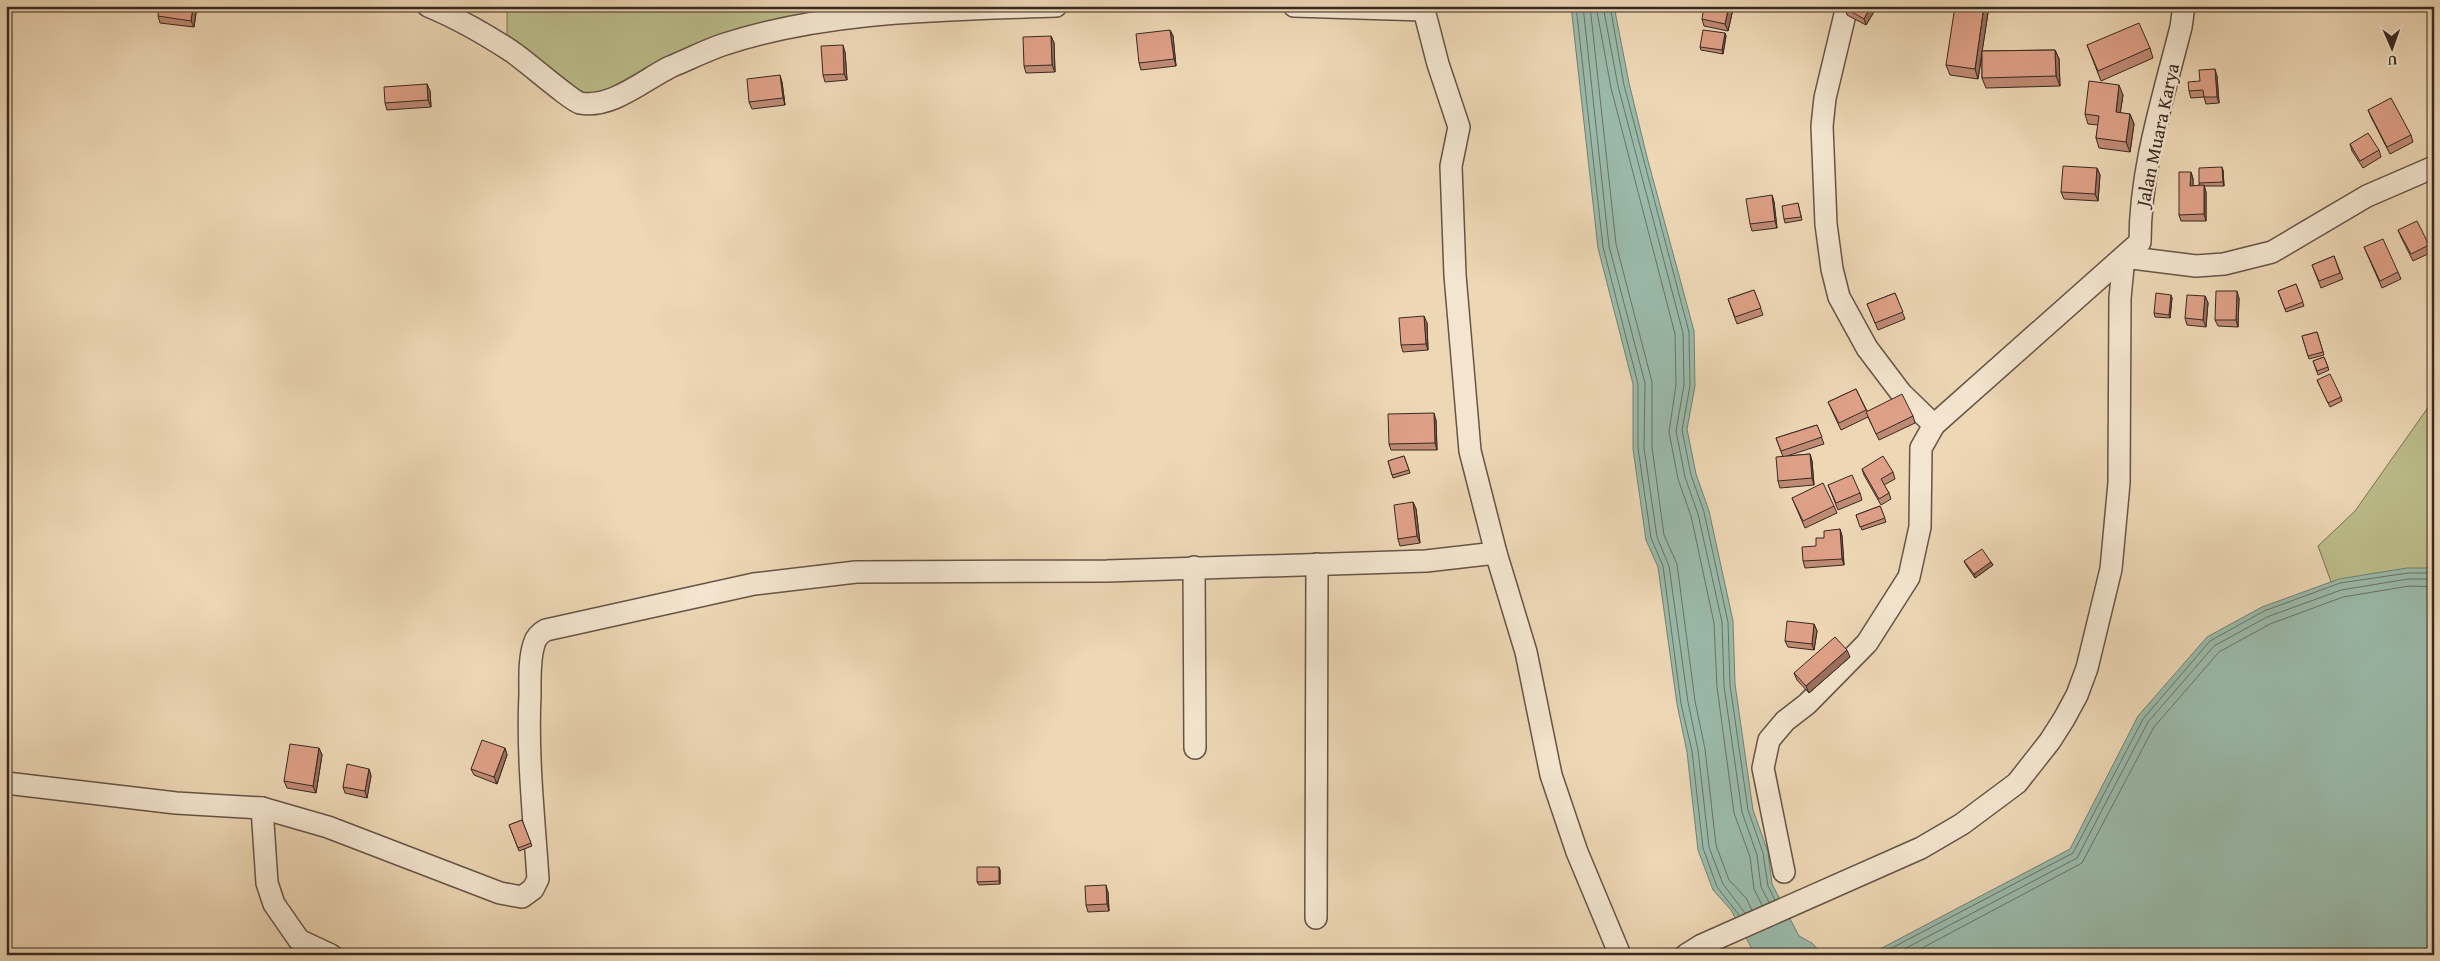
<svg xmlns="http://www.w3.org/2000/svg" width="2440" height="961" viewBox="0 0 2440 961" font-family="'Gentium Book Plus',serif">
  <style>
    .green { fill: #bcbd8b; stroke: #7a7356 }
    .water { fill: #9abaaa; stroke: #738073 }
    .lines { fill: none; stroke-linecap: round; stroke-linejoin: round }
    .shore { stroke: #6a7266; stroke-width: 1 }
    .minor-casing { stroke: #665446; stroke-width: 24 }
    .minor { stroke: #f3e5cf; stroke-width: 21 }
    .wall { fill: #bf8a74; stroke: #392921 }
    .shaded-wall { fill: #9b705e; stroke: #392921 }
    .building { fill: #dea087; stroke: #392921 }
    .labels { text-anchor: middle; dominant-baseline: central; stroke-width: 4.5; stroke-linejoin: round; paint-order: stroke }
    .street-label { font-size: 19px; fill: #392921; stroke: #f3e5cf }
  </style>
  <rect width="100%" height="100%" fill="#edd7b5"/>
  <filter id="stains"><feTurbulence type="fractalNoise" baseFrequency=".004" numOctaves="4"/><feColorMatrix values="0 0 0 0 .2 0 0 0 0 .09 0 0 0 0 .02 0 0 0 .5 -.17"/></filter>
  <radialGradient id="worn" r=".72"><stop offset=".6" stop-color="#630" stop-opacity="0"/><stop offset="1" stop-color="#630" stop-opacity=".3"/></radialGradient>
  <g class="green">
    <path d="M 507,6 L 572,6 L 573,11 L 598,6 L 824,6 L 817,22 L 619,92 L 586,96 L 507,44 Z"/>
    <path d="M 2434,399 L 2434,600 L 2338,601 L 2318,546 L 2355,511 Z"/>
  </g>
  <g class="water">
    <path d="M 1571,6 L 1614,6 L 1629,83 L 1647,157 L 1694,331 L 1695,386 L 1687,429 L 1696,474 L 1709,511 L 1733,621 L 1735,684 L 1753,810 L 1768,852 L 1772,884 L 1799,936 L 1812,943 L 1823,955 L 1751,955 L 1751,947 L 1731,910 L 1713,890 L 1698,850 L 1687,752 L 1677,704 L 1658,567 L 1646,540 L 1633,449 L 1633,384 L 1598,248 Z"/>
    <path d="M 2407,568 L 2434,568 L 2434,955 L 1880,955 L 1880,949 L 2070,849 L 2138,716 L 2207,637 L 2262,607 L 2339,579 Z"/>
  </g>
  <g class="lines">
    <g class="shore">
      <path d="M 1576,6 L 1603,247 L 1638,384 L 1638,448 L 1651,538 L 1663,566 L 1681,704 L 1692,751 L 1703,848 L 1717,887 L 1739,915"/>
      <path d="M 1583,6 L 1609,246 L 1645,383 L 1644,448 L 1657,537 L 1669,566 L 1688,702 L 1698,750 L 1709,847 L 1723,884 L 1745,913"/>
      <path d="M 1590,6 L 1616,244 L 1652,382 L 1652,447 L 1664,535 L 1677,564 L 1695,701 L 1705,749 L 1716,845 L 1729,880 L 1746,898 L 1752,910"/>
      <path d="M 1596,6 L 1611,88 L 1675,334 L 1676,385 L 1669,432 L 1678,479 L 1691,516 L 1714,623 L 1717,687 L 1734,813 L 1750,857 L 1754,889 L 1762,905"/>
      <path d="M 1603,6 L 1618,86 L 1683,333 L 1684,385 L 1676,431 L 1685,477 L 1698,514 L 1722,622 L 1724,686 L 1742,812 L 1757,855 L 1761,887 L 1769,902"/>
      <path d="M 1610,6 L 1624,85 L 1689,332 L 1690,386 L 1682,430 L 1691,475 L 1704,512 L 1728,622 L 1730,685 L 1748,810 L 1763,853 L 1768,886 L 1775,900"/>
      <path d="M 1885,955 L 1886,951 L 2073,853 L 2143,719 L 2210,641 L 2264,611 L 2340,583 L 2408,573 L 2434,573"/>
      <path d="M 1893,955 L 2077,858 L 2148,722 L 2214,646 L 2267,617 L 2341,590 L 2408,579 L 2434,579"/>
      <path d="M 1909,955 L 2082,863 L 2154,727 L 2219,652 L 2270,624 L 2343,597 L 2409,586 L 2434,587"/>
    </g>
    <g class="minor-casing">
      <g id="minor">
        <path d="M 428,6 C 457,18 485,34 511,51 C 525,60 570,100 580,103 C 611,109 644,80 670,67 C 687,60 705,51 722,45 C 827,10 946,10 1056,6"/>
        <path d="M 1294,6 L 1423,10"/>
        <path d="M 1423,6 L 1438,64 L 1459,127 L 1451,166 L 1455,275 L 1470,451 L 1496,553 L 1526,652 L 1551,775 L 1577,852 L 1620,955"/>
        <path d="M 1847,6 L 1825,98 L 1822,126 L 1826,224 L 1832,269 L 1839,297 L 1867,348 L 1901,393 L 1934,425"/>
        <path d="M 2124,257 L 2196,266 L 2224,264 L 2272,252 L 2367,196 L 2434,167"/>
        <path d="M 1194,567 L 1195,748"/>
        <path d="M 6,783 L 176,803 L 262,808 L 328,827 L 500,893 L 522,897 L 533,889 L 538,879 C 534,817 527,756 530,694 C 530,678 529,660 534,644 C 536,637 540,633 546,630 L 754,584 L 856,572 L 1107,571 L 1426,561 L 1496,553"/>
        <path d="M 262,808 L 267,883 L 274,904 L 299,940 L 331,955"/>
        <path d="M 1784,872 L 1763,768 L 1769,740 L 1785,721 L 1807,704 L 1867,643 L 1909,577 L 1920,527 L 1921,448 L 1934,425 L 2140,242 C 2140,169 2163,98 2181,27 L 2184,6"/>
        <path d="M 1316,918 L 1317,564"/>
        <path d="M 1686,955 L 1702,945 L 1921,848 L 1962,824 L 2017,783 L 2050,741 L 2064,719 L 2077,695 L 2087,668 L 2111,569 L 2119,483 L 2120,298 L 2124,257"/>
      </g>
    </g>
    <use href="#minor" class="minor"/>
  </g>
  <g class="wall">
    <path d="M 197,6 L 194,27 L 160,23 L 158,16 Z"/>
    <path d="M 1846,6 L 1874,6 L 1875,10 L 1866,25 L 1847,15 L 1845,8 Z"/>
    <path d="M 1989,6 L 1982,51 L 2055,50 L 2059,59 L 2060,86 L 1986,88 L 1982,78 L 1982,55 L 1978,79 L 1950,75 L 1946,65 Z"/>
    <path d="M 1733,9 L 1728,31 L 1704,26 L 1702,19 Z"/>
    <path d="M 1170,30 L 1173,36 L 1176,66 L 1141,70 L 1139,63 Z"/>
    <path d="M 1725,33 L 1726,36 L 1723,54 L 1701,50 L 1700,47 Z"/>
    <path d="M 1051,36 L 1054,43 L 1055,72 L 1026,73 L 1024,66 Z"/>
    <path d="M 2087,45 L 2150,48 L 2153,58 L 2101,81 Z"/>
    <path d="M 845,52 L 847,80 L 825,82 L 823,75 Z"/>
    <path d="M 2217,76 L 2219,103 L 2206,104 L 2204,97 L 2191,98 L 2189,91 L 2200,81 Z"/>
    <path d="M 782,82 L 785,105 L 752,109 L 749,102 Z"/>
    <path d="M 427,84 L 430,91 L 431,107 L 387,110 L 385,103 Z"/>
    <path d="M 2123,95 L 2120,113 L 2130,114 L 2134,124 L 2130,152 L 2099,148 L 2096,138 L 2098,125 L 2088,124 L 2085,114 Z"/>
    <path d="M 2368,110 L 2411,135 L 2413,142 L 2390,154 L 2371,117 Z"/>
    <path d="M 2350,144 L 2379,150 L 2381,157 L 2363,168 L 2352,151 Z"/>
    <path d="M 2097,168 L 2100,175 L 2098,201 L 2064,199 L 2061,192 Z"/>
    <path d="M 2223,170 L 2224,186 L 2204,186 L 2206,192 L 2206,221 L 2181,221 L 2179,215 L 2191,172 L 2193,179 L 2193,186 L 2200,185 L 2199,183 Z"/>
    <path d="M 1772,195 L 1774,202 L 1777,228 L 1752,231 L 1750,224 Z"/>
    <path d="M 1798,203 L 1802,220 L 1785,223 L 1784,219 Z"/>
    <path d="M 2398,230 L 2429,245 L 2432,252 L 2413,261 L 2401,237 Z"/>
    <path d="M 2364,247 L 2398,272 L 2401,279 L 2382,288 Z"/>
    <path d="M 2334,256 L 2343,279 L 2321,288 L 2312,265 Z"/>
    <path d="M 2296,284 L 2304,306 L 2286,312 L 2278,291 Z"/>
    <path d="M 1754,290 L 1763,315 L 1737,324 L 1728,299 Z"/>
    <path d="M 1895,293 L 1905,319 L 1878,330 L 1867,304 Z"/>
    <path d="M 2171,295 L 2172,298 L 2170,318 L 2155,317 L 2154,313 Z"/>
    <path d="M 2205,296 L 2208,303 L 2206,327 L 2187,325 L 2185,318 Z"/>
    <path d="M 2239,298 L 2238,327 L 2218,326 L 2215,320 Z"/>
    <path d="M 1427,323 L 1428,350 L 1403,352 L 1401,345 Z"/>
    <path d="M 2317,332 L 2324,355 L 2309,359 L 2302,336 Z"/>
    <path d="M 2324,357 L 2329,370 L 2318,375 L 2313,361 Z"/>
    <path d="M 2317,380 L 2341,397 L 2342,401 L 2330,407 Z"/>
    <path d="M 1856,389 L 1867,411 L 1913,416 L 1915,423 L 1879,440 L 1868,417 L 1841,430 L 1828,402 Z"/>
    <path d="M 1436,420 L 1437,450 L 1391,450 L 1389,444 Z"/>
    <path d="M 1817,425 L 1824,444 L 1787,456 L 1810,454 L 1812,461 L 1814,485 L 1780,488 L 1778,481 L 1783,457 L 1776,438 Z"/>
    <path d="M 1404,456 L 1410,473 L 1393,478 L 1388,461 Z"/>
    <path d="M 1862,469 L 1893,472 L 1895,479 L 1884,485 L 1889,493 L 1891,499 L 1881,505 L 1864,475 Z"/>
    <path d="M 1828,485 L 1860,493 L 1862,500 L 1838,510 Z"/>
    <path d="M 1792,498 L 1834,506 L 1837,513 L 1805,528 Z"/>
    <path d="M 1413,502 L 1416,509 L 1420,543 L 1400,546 L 1398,539 Z"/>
    <path d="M 1880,506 L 1886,522 L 1862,530 L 1856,515 Z"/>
    <path d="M 1840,529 L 1842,536 L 1844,565 L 1805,568 L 1803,561 L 1816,546 L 1824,538 Z"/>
    <path d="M 1964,561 L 1991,562 L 1993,565 L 1975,578 L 1966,565 Z"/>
    <path d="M 1814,624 L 1817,631 L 1814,650 L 1788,647 L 1785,641 Z"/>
    <path d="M 1850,657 L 1809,693 L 1797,680 L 1794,673 Z"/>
    <path d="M 319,748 L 322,755 L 316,793 L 287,788 L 284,781 Z"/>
    <path d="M 505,748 L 507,755 L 497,784 L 474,775 L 471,769 Z"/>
    <path d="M 369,769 L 371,776 L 367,798 L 345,793 L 343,787 Z"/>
    <path d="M 522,820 L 532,846 L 519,851 L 509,825 Z"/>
    <path d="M 1000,870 L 1000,884 L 979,885 L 977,882 Z"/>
    <path d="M 1108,892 L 1109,911 L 1088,912 L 1086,905 Z"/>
  </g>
  <g class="shaded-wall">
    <path d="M 193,6 L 197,6 L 194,27 L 191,21 Z"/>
    <path d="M 1729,6 L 1732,6 L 1733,9 L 1728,31 L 1725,24 Z"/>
    <path d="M 1871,6 L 1874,6 L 1875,10 L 1866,25 L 1864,19 Z"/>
    <path d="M 1984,6 L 1989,6 L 1978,79 L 1975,69 Z"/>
    <path d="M 1170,30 L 1173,36 L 1176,66 L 1174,59 Z"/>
    <path d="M 1725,33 L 1726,36 L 1723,54 L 1722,50 Z"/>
    <path d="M 1051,36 L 1054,43 L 1055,72 L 1052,65 Z"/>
    <path d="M 843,45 L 845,52 L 847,80 L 844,74 Z"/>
    <path d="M 2055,50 L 2059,59 L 2060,86 L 2056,76 Z"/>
    <path d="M 2215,69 L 2217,76 L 2219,103 L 2217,97 Z"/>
    <path d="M 780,75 L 782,82 L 785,105 L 783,98 Z"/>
    <path d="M 427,84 L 430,91 L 431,107 L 428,100 Z"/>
    <path d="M 2119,85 L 2123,95 L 2119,122 L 2116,112 Z"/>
    <path d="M 2130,114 L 2134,124 L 2130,152 L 2126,142 Z"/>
    <path d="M 2222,167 L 2223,170 L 2224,186 L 2223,182 Z"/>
    <path d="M 2097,168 L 2100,175 L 2098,201 L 2095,194 Z"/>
    <path d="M 2191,172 L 2193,179 L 2193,192 L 2190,186 Z"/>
    <path d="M 2204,185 L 2206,192 L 2206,221 L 2204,214 Z"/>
    <path d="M 1772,195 L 1774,202 L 1777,228 L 1775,221 Z"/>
    <path d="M 2237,291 L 2239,298 L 2238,327 L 2236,320 Z"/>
    <path d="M 2171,295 L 2172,298 L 2170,318 L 2169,315 Z"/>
    <path d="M 2205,296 L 2208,303 L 2206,327 L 2203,320 Z"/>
    <path d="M 1424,316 L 1427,323 L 1428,350 L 1426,344 Z"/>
    <path d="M 1434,413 L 1436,420 L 1437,450 L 1435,443 Z"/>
    <path d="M 1810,454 L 1812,461 L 1814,485 L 1812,478 Z"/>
    <path d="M 1413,502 L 1416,509 L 1420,543 L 1417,536 Z"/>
    <path d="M 1840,529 L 1842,536 L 1844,565 L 1842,559 Z"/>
    <path d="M 1991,562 L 1993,565 L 1975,578 L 1974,574 Z"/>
    <path d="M 1814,624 L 1817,631 L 1814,650 L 1812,644 Z"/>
    <path d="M 1847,650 L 1850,657 L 1809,693 L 1806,686 Z"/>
    <path d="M 319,748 L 322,755 L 316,793 L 313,786 Z"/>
    <path d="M 505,748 L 507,755 L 497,784 L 494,777 Z"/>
    <path d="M 369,769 L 371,776 L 367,798 L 365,791 Z"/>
    <path d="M 999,867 L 1000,870 L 1000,884 L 999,881 Z"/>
    <path d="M 1106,885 L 1108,892 L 1109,911 L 1107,904 Z"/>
  </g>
  <g class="building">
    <path d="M 159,6 L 193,6 L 191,21 L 158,16 Z"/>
    <path d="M 1704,6 L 1729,6 L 1725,24 L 1702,19 Z"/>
    <path d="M 1846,6 L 1871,6 L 1864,19 L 1845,8 Z"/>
    <path d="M 1955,6 L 1984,6 L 1975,69 L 1946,65 Z"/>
    <path d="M 2139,23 L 2150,48 L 2098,71 L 2087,45 Z"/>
    <path d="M 1170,30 L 1174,59 L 1139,63 L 1136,34 Z"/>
    <path d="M 1703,30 L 1725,33 L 1722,50 L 1700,47 Z"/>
    <path d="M 1051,36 L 1052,65 L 1024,66 L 1023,37 Z"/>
    <path d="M 843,45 L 844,74 L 823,75 L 821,46 Z"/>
    <path d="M 2055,50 L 2056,76 L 1982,78 L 1982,51 Z"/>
    <path d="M 2215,69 L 2217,97 L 2204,97 L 2203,90 L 2189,91 L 2188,82 L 2200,81 L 2199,70 Z"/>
    <path d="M 780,75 L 783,98 L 749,102 L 747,79 Z"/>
    <path d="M 2089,81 L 2119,85 L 2116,112 L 2130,114 L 2126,142 L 2096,138 L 2099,116 L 2085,114 Z"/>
    <path d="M 427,84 L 428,100 L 385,103 L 384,87 Z"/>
    <path d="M 2391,98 L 2411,135 L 2387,147 L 2368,110 Z"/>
    <path d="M 2368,133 L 2379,150 L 2360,161 L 2350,144 Z"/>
    <path d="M 2063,166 L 2097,168 L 2095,194 L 2061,192 Z"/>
    <path d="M 2222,167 L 2223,182 L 2199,183 L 2199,168 Z"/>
    <path d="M 2179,172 L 2191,172 L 2190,186 L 2204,185 L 2204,214 L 2179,215 Z"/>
    <path d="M 1772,195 L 1775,221 L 1750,224 L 1746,199 Z"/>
    <path d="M 1798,203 L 1801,217 L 1784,219 L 1782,206 Z"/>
    <path d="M 2417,221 L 2429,245 L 2411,254 L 2398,230 Z"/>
    <path d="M 2383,239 L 2398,272 L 2380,281 L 2364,247 Z"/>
    <path d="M 2334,256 L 2340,273 L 2319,281 L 2312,265 Z"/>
    <path d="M 2296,284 L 2303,302 L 2285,309 L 2278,291 Z"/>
    <path d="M 1754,290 L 1761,308 L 1735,317 L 1728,299 Z"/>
    <path d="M 2216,291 L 2237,291 L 2236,320 L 2215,320 Z"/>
    <path d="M 1895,293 L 1903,312 L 1875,323 L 1867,304 Z"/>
    <path d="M 2156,293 L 2171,295 L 2169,315 L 2154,313 Z"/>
    <path d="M 2187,295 L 2205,296 L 2203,320 L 2185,318 Z"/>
    <path d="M 1424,316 L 1426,344 L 1401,345 L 1399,318 Z"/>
    <path d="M 2317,332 L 2323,352 L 2308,356 L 2302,336 Z"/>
    <path d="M 2324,357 L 2328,367 L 2317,371 L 2313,361 Z"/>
    <path d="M 2330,374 L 2341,397 L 2328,403 L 2317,380 Z"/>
    <path d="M 1856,389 L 1866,410 L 1839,423 L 1828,402 Z"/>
    <path d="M 1902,394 L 1913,416 L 1876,434 L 1866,412 Z"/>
    <path d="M 1434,413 L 1435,443 L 1389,444 L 1388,414 Z"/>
    <path d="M 1817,425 L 1822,437 L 1781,451 L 1776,438 Z"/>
    <path d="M 1810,454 L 1812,478 L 1778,481 L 1776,457 Z"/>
    <path d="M 1404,456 L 1409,470 L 1392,475 L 1388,461 Z"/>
    <path d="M 1883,456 L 1893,472 L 1881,479 L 1889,493 L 1879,499 L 1862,469 Z"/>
    <path d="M 1852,475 L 1860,493 L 1836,503 L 1828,485 Z"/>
    <path d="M 1823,483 L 1834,506 L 1803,521 L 1792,498 Z"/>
    <path d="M 1413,502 L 1417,536 L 1398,539 L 1394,505 Z"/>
    <path d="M 1880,506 L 1885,518 L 1860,527 L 1856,515 Z"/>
    <path d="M 1840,529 L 1842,559 L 1803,561 L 1802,547 L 1816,546 L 1816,538 L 1824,538 L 1824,531 Z"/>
    <path d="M 1982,549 L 1991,562 L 1974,574 L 1964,561 Z"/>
    <path d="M 1787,621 L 1814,624 L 1812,644 L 1785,641 Z"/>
    <path d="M 1835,637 L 1847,650 L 1806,686 L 1794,673 Z"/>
    <path d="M 482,740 L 505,748 L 494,777 L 471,769 Z"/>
    <path d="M 290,744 L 319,748 L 313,786 L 284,781 Z"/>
    <path d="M 347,764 L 369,769 L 365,791 L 343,787 Z"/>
    <path d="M 522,820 L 531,843 L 518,848 L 509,825 Z"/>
    <path d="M 977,867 L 999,867 L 999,881 L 977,882 Z"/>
    <path d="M 1106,885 L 1107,904 L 1086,905 L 1085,886 Z"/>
  </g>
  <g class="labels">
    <g class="street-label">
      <text transform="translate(2157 135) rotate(-78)">Jalan Muara Karya</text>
    </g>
  </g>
  <rect width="2440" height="961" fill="none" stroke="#edd7b5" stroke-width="25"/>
  <rect x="8" y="8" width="2425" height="946" fill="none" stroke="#392921" stroke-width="2.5"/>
  <rect x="12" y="12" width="2415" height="936" fill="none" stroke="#392921"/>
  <g transform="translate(2392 48) rotate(178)" stroke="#f3e5cf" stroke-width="4" paint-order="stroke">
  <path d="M0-4L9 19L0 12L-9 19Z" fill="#392921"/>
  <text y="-8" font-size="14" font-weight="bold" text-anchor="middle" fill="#392921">U</text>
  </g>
  <rect width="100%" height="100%" filter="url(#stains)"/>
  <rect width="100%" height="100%" fill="url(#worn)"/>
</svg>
